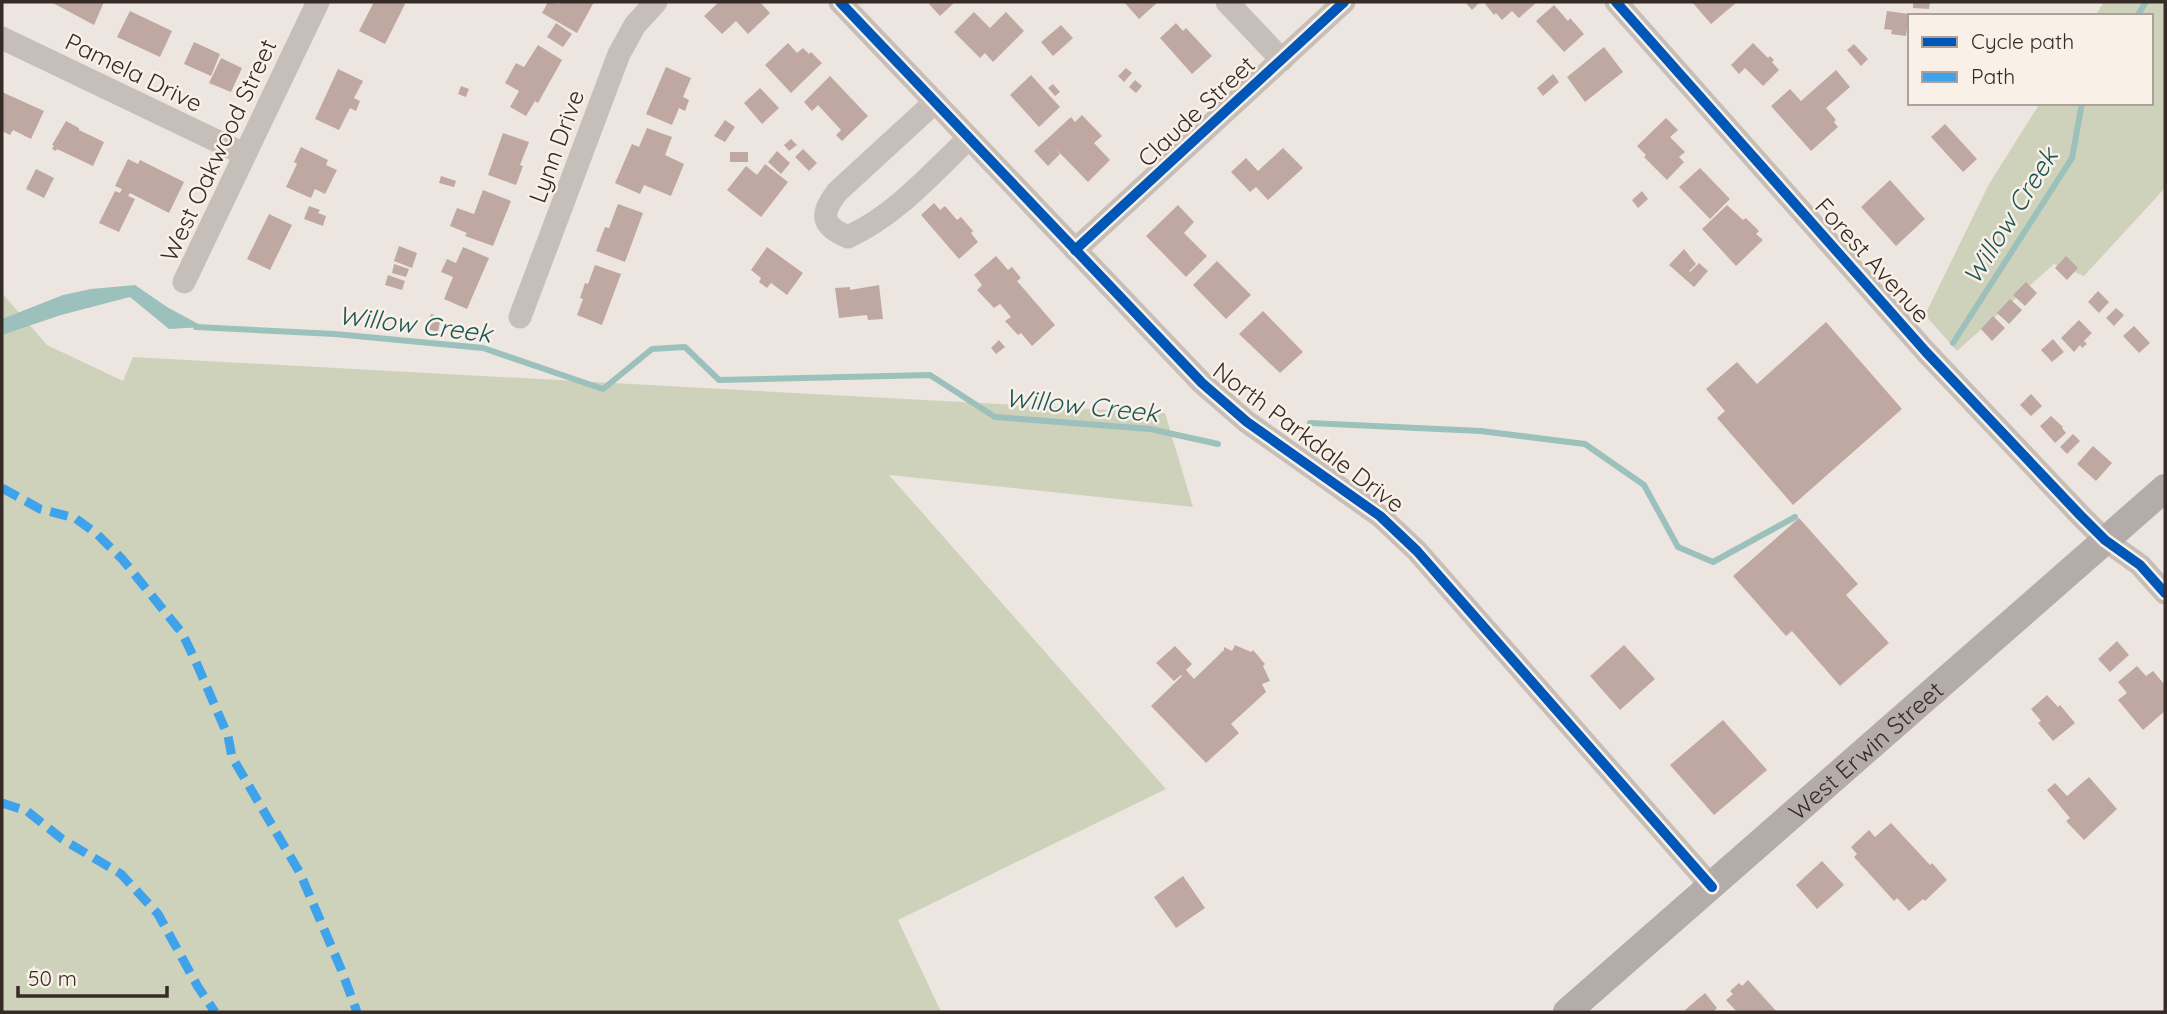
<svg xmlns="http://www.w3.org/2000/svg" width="2167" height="1014" viewBox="0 0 2167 1014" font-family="Quicksand,sans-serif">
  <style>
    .green { fill: #cfd2ba }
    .water { fill: #9cc0bc }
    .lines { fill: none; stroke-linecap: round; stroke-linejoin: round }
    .stream { stroke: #9cc0bc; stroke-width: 6 }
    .building { fill: #c0a8a2 }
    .minor { stroke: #c6beb9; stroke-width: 23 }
    .major { stroke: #b4aca8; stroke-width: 28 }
    .quiet { stroke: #3fa3eb; stroke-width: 9; stroke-dasharray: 18 9; stroke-linecap: butt }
    .cycleway-casing { stroke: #f9f0e7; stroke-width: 15 }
    .cycleway { stroke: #0057b8; stroke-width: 10 }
    .labels { text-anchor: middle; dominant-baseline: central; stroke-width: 5; stroke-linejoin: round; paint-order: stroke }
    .street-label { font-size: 24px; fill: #362b27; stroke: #f9f0e7 }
    .water-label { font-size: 26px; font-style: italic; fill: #1d5857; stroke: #f9f0e7 }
  </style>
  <rect width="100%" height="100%" fill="#ede6e0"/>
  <g class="green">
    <path d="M 2104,2 L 2165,2 L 2165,188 L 2084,276 L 2054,264 L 1957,351 L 1925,315 L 1989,184 L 2040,103 L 2151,103 L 2151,16 L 2095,16 Z"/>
    <path d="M 2,293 L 47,345 L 123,381 L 133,357 L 1165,413 L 1193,507 L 889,475 L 1166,789 L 898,920 L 941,1012 L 2,1012 Z"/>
  </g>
  <path class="water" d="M 135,285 L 167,307 L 204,327 L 169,329 L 130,297 L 61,315 L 2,335 L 2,319 L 63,295 L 91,289 Z"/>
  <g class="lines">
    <g class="stream">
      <path d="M 2137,16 L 2146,2"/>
      <path d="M 196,327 L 335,334 L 483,348 L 603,389 L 652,349 L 685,347 L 719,380 L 930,375 L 995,417 L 1150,429 L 1218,444"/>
      <path d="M 1953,343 L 2072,158 L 2082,103"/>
      <path d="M 1310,423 L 1481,431 L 1585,444 L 1644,485 L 1678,547 L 1713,562 L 1795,517"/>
    </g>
  </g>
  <g class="building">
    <path d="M 51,2 L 104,2 L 94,25 Z"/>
    <path d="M 374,2 L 401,2 L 405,4 L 385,44 L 359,31 Z"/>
    <path d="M 548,2 L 559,4 L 561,2 L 594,2 L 577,33 L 542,13 Z"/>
    <path d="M 719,2 L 760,2 L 770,13 L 748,34 L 736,21 L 722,34 L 704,16 Z"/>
    <path d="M 931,2 L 955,2 L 940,16 L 929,4 Z"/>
    <path d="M 1124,2 L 1158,2 L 1139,19 Z"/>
    <path d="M 1468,2 L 1480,2 L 1472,10 L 1466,3 Z"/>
    <path d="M 1487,2 L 1537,2 L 1519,18 L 1512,11 L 1502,20 L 1496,13 L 1494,15 L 1485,4 Z"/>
    <path d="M 1692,2 L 1737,2 L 1711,24 Z"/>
    <path d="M 1913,2 L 1930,2 L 1929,9 L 1913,8 Z"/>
    <path d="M 1554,5 L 1568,21 L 1570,18 L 1584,34 L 1564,52 L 1536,21 Z"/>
    <path d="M 130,11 L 172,31 L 160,57 L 117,37 Z"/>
    <path d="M 1887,11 L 1909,14 L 1906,36 L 1891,34 L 1892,30 L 1884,29 Z"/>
    <path d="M 974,12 L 990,28 L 1006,12 L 1024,31 L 993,62 L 985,53 L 980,58 L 954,32 Z"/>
    <path d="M 556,23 L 572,34 L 563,47 L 547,37 Z"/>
    <path d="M 1176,23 L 1183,31 L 1186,28 L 1212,56 L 1192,74 L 1160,38 Z"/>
    <path d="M 1061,25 L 1073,38 L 1053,56 L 1041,42 Z"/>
    <path d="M 194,42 L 220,54 L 211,76 L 184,64 Z"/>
    <path d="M 788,43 L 797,53 L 803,48 L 809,54 L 811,52 L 822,63 L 791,93 L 765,65 Z"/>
    <path d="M 1753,43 L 1768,58 L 1770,56 L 1774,60 L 1772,62 L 1779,70 L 1763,86 L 1745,68 L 1739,74 L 1731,65 Z"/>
    <path d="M 1854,44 L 1868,59 L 1861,66 L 1847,50 Z"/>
    <path d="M 538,45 L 562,60 L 538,103 L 535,101 L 526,116 L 510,107 L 519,91 L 505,83 L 516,63 L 524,67 Z"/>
    <path d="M 1604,47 L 1623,72 L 1585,102 L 1567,77 Z"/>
    <path d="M 221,58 L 242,68 L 231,92 L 209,83 Z"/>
    <path d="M 666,67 L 691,78 L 683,97 L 689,100 L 685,111 L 679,108 L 672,125 L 646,114 Z"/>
    <path d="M 1126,68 L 1132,73 L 1124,82 L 1118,76 Z"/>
    <path d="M 338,69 L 363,81 L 354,98 L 360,101 L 356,111 L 350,108 L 339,130 L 315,119 Z"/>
    <path d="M 1836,70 L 1850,87 L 1826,108 L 1836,120 L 1834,122 L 1838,127 L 1811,151 L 1771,106 L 1790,89 L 1801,101 Z"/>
    <path d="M 1553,74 L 1559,82 L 1543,96 L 1537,88 Z"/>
    <path d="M 1031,75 L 1060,107 L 1039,127 L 1010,95 Z"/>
    <path d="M 830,76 L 868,116 L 842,141 L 836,135 L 841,130 L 818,105 L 812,111 L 804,102 Z"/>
    <path d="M 1135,80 L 1142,86 L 1136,93 L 1129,87 Z"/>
    <path d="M 1053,84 L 1060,92 L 1055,96 L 1048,88 Z"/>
    <path d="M 461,86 L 469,89 L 466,97 L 458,94 Z"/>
    <path d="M 760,88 L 779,108 L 762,124 L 744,103 Z"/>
    <path d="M 2,92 L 44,111 L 31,139 L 13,130 L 10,135 L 2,131 Z"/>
    <path d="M 1082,115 L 1102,136 L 1094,143 L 1110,160 L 1088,182 L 1056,149 L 1060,154 L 1048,166 L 1034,151 L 1071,117 L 1075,122 Z"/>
    <path d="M 1666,118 L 1678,130 L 1670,137 L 1685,152 L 1679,157 L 1684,162 L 1667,180 L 1644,157 L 1646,155 L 1637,146 Z"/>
    <path d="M 725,120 L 735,127 L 725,142 L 714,136 Z"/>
    <path d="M 66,121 L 79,128 L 79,130 L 104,142 L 93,166 L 57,149 L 56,151 L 52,149 L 54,146 L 52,145 Z"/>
    <path d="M 1945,124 L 1977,159 L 1963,172 L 1931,137 Z"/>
    <path d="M 647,128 L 672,137 L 665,155 L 684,164 L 671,196 L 644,185 L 640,194 L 615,183 L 632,144 L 639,147 Z"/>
    <path d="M 503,133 L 529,142 L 520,165 L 523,166 L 516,185 L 488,175 Z"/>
    <path d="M 791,139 L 797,145 L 789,151 L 784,145 Z"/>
    <path d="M 301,147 L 328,160 L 326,165 L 337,170 L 325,194 L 315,189 L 311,198 L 286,187 L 297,164 L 294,162 Z"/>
    <path d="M 1283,148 L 1303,168 L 1268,200 L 1256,187 L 1250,192 L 1231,172 L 1246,158 L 1258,171 Z"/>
    <path d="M 803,149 L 817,163 L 809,171 L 795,157 Z"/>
    <path d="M 777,151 L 790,163 L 781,174 L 768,162 Z"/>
    <rect x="730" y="152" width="18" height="10"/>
    <path d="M 128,159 L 138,164 L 140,160 L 184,182 L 169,213 L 130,193 L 128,196 L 135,199 L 119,232 L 99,223 L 115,191 L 120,193 L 122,189 L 115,186 Z"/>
    <path d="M 765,164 L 788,182 L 761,217 L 727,190 L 746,166 L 757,175 Z"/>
    <path d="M 1700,168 L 1730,199 L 1710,219 L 1679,187 Z"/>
    <path d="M 36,169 L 54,178 L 44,198 L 26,189 Z"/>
    <path d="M 441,176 L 456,181 L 454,187 L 439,183 Z"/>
    <path d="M 1890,180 L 1925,219 L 1896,246 L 1861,207 Z"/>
    <path d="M 483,190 L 511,201 L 493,246 L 465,236 L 467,233 L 450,226 L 457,208 L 474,214 Z"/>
    <path d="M 1642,191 L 1648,199 L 1638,208 L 1632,200 Z"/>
    <path d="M 934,203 L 940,210 L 945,206 L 957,220 L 961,217 L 973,231 L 971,233 L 978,242 L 959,259 L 921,215 Z"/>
    <path d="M 618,204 L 643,213 L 625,262 L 596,251 L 605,227 L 609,228 Z"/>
    <path d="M 1178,205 L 1194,222 L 1184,233 L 1207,256 L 1186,277 L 1146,236 Z"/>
    <path d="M 1727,205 L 1743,220 L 1746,218 L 1759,231 L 1756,234 L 1763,240 L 1736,266 L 1702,229 Z"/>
    <path d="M 309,206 L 320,210 L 318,213 L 326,216 L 323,226 L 304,219 Z"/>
    <path d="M 269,214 L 292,225 L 270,270 L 247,259 Z"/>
    <path d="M 399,246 L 417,253 L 412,268 L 394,261 Z"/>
    <path d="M 463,247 L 489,258 L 467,309 L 444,299 L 453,277 L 441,272 L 447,259 L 456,263 Z"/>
    <path d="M 767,247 L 803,273 L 787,295 L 771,283 L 767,288 L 759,282 L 761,278 L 751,270 Z"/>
    <path d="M 1684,249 L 1696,264 L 1689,271 L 1690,272 L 1699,263 L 1708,271 L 1694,287 L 1669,265 Z"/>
    <path d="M 996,256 L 1008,270 L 1012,267 L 1021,278 L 1017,281 L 1055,325 L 1032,346 L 1021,333 L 1018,335 L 1005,321 L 1011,317 L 1000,304 L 994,308 L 977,290 L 982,285 L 974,275 Z"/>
    <path d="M 2066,256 L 2078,268 L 2067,280 L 2055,268 Z"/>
    <path d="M 1217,261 L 1251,295 L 1226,319 L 1193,285 Z"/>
    <path d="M 394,264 L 409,269 L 406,277 L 392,273 Z"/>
    <path d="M 595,265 L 621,274 L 602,325 L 577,315 L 583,299 L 580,298 L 585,283 L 588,284 Z"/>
    <path d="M 388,275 L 405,281 L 402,290 L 385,285 Z"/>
    <path d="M 2026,282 L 2037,293 L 2025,306 L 2013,295 Z"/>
    <path d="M 879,285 L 883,319 L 868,320 L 867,315 L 839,318 L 835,288 L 850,287 L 850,290 Z"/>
    <path d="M 2098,291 L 2109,302 L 2099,313 L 2088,302 Z"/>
    <path d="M 2010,299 L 2022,310 L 2009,324 L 1997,313 Z"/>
    <path d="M 2116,308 L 2124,315 L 2114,326 L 2106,318 Z"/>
    <path d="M 1263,311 L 1303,352 L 1280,373 L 1239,334 Z"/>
    <path d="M 431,314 L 441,317 L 438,332 L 427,329 Z"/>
    <path d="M 1993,316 L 2005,328 L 1992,341 L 1981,329 Z"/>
    <path d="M 2079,320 L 2092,333 L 2084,341 L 2087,344 L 2082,348 L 2080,345 L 2074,352 L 2061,338 Z"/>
    <path d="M 1826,322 L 1902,409 L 1793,505 L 1717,418 L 1725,411 L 1706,389 L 1737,362 L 1757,384 Z"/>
    <path d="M 2134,326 L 2150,343 L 2139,353 L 2123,336 Z"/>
    <path d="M 2053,339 L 2064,352 L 2052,362 L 2041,350 Z"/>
    <path d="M 999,340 L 1005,347 L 996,354 L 991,348 Z"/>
    <path d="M 2031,394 L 2042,406 L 2031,416 L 2020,405 Z"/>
    <path d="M 2051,416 L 2063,427 L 2062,428 L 2066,433 L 2055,443 L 2040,426 Z"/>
    <path d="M 2073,434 L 2080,441 L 2067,454 L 2060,447 Z"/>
    <path d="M 2093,446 L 2112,463 L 2096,481 L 2077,464 Z"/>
    <path d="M 1799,518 L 1858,584 L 1846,595 L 1889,643 L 1840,686 L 1792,631 L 1786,636 L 1733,576 Z"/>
    <path d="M 2117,641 L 2129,655 L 2110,672 L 2098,659 Z"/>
    <path d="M 1235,645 L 1251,652 L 1253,650 L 1265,664 L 1263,666 L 1270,681 L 1262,684 L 1266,692 L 1231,724 L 1239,733 L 1206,763 L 1151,706 L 1182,676 L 1181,675 L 1174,681 L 1156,663 L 1175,646 L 1192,664 L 1186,670 L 1194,679 L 1224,650 L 1224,647 L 1232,651 Z"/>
    <path d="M 1624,645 L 1655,679 L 1620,710 L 1590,676 Z"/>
    <path d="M 2137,666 L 2146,676 L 2153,671 L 2165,685 L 2165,711 L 2143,730 L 2118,700 L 2127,693 L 2118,682 Z"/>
    <path d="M 2047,695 L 2058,707 L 2060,705 L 2075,723 L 2053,741 L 2038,723 L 2041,721 L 2031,709 Z"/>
    <path d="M 1723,720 L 1767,770 L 1714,815 L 1670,765 Z"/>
    <path d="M 2089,777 L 2117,809 L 2084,840 L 2066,821 L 2070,818 L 2047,790 L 2055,783 L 2067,796 Z"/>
    <path d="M 1891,823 L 1930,865 L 1932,863 L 1947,880 L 1925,901 L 1923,899 L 1909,911 L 1897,898 L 1894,901 L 1854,857 L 1857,854 L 1851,847 L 1869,830 L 1875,837 Z"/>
    <path d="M 1822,861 L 1844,885 L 1817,909 L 1796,885 Z"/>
    <path d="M 1183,876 L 1205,908 L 1176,928 L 1154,897 Z"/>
    <path d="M 1748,980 L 1777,1012 L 1737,1012 L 1726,1000 L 1733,994 L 1730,991 L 1739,983 L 1742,986 Z"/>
    <path d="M 1705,993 L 1717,1008 L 1713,1012 L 1687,1012 L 1685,1010 Z"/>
  </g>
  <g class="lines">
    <g class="minor">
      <path d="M 840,2 L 1202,383 L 1247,422 L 1380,516 L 1417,551 L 1712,887"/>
      <path d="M 1227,2 L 1282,60"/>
      <path d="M 1616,2 L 1926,352 L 2080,515 L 2105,540 L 2140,565 L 2165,593"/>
      <path d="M 2,38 L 244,154"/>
      <path d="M 935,102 L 837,192 C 820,215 821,225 848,237 C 896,215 931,174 969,138"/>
      <path d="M 1075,250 L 1344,2"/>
      <path d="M 184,282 L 318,2"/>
      <path d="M 520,317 L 619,54 L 635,25 L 656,2"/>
    </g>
    <path class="major" id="s1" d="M 1567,1012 L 2165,488"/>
    <g class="quiet">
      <path d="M 2,488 L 40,509 L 75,518 L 97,534 L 122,559 L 182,633 L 196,662 L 228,736 L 232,757 L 300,873 L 341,969 L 357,1012"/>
      <path d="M 2,803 L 27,811 L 62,839 L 121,874 L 158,914 L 198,987 L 215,1012"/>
    </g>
    <g class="cycleway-casing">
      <g id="cycleway">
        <path d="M 840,2 L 1202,383 L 1247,422 L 1380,516 L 1417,551 L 1712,887"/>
        <path d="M 1616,2 L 1926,352 L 2080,515 L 2105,540 L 2140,565 L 2165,593"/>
        <path d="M 1075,250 L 1344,2"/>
      </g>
    </g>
    <use href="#cycleway" class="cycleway"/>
  </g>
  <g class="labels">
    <g class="street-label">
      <text transform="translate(134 72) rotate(26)">Pamela Drive</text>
      <text transform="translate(1196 111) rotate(-43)">Claude Street</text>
      <text transform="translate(556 146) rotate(-70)">Lynn Drive</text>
      <text transform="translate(218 150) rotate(-65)">West Oakwood Street</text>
      <text transform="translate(1873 260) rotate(48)">Forest Avenue</text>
      <text transform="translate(1309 437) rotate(37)">North Parkdale Drive</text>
      <text stroke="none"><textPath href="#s1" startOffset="397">West Erwin Street</textPath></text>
    </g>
    <g class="water-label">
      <text transform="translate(2010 216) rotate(-58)">Willow Creek</text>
      <text transform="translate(415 324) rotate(7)">Willow Creek</text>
      <text transform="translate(1082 405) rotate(6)">Willow Creek</text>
    </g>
  </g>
  <rect width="2167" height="1014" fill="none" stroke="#362b27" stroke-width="7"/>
  <rect x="1908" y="14" width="245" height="91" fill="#f9f0e7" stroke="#aba19a" stroke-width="2"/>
  <rect x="1922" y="37" width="35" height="10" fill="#0057b8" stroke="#aba19a" stroke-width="2"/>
  <text x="1971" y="49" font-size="21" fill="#362b27">Cycle path</text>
  <rect x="1922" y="72" width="35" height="10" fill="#3fa3eb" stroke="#aba19a" stroke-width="2"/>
  <text x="1971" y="84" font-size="21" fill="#362b27">Path</text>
  <path d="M18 986v10h149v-10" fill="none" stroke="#362b27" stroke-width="3.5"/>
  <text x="28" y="986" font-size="21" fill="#362b27" stroke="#f9f0e7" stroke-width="5" paint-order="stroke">50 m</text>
</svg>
